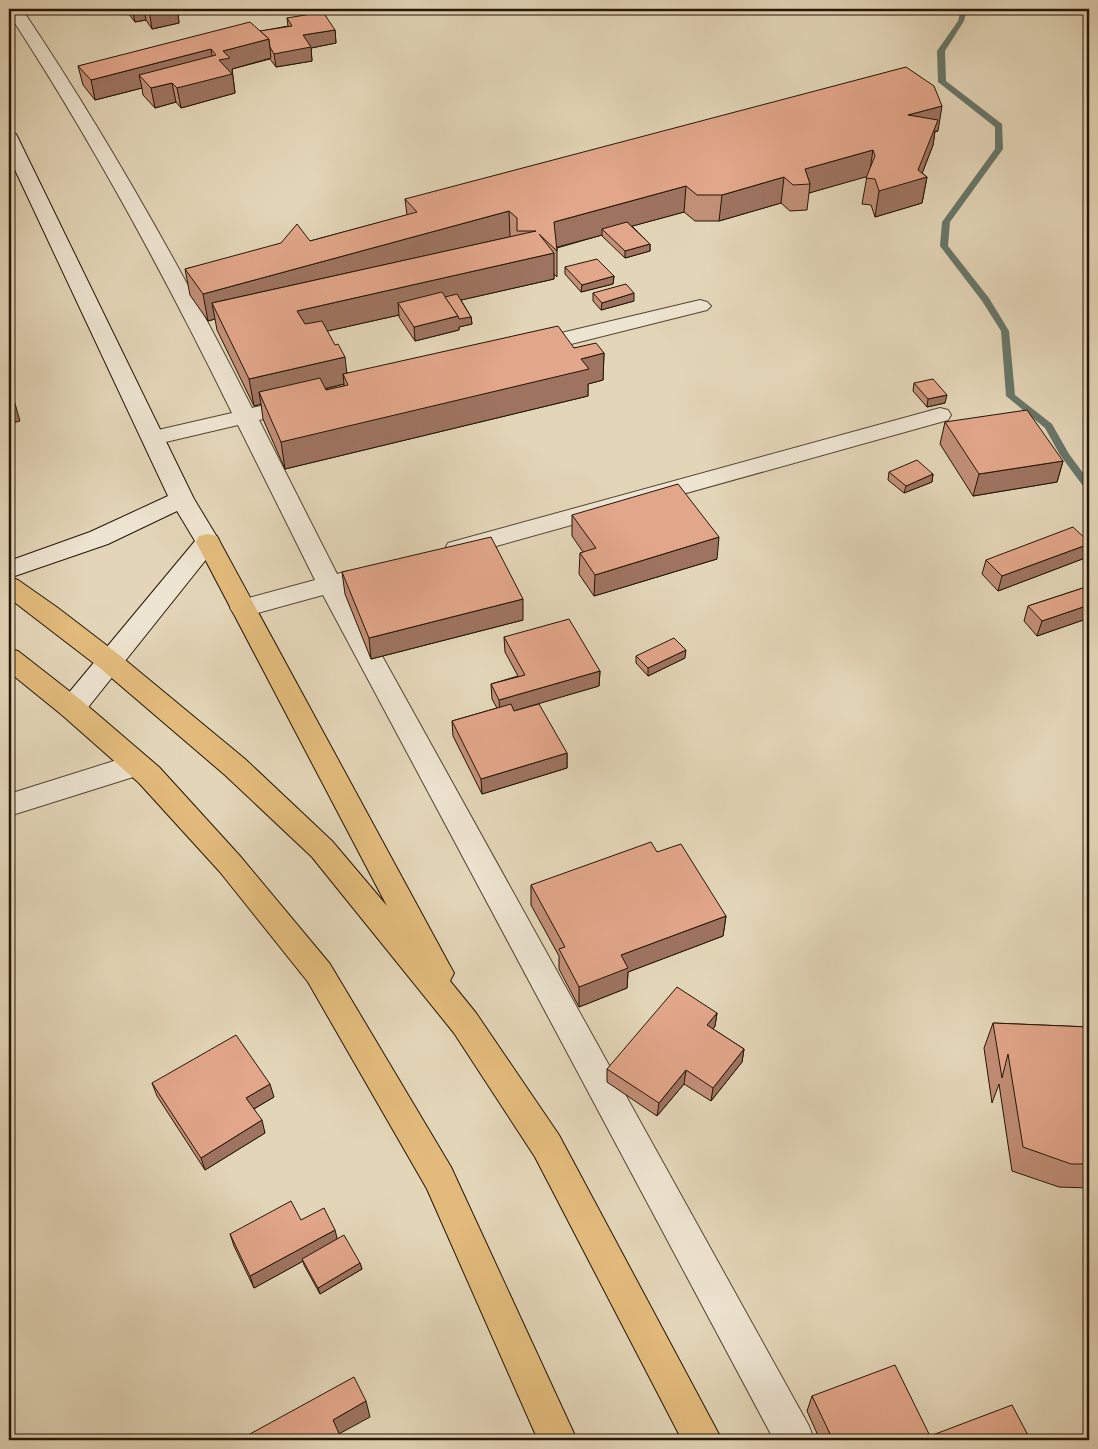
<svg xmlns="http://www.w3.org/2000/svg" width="1098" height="1449" viewBox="0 0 1098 1449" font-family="'Old Standard TT',serif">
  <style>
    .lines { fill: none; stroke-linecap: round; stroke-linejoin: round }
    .stream { fill: #68776a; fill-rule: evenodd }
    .street-casing { stroke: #544532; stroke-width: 2 }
    .secondary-casing { stroke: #251505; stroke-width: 2 }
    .highway-casing { stroke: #251505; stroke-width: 2 }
    .street { fill: #ede4d1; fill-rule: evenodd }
    .secondary { fill: #ede4d1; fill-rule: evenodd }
    .highway { fill: #e2bb7c; fill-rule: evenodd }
    .wall { fill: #c28f77; stroke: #251505; fill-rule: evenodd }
    .shaded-wall { fill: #9e7461; stroke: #251505 }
    .building { fill: #e2a68a; stroke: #251505 }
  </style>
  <rect width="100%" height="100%" fill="#e3d6b8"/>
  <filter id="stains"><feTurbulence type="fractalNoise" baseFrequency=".004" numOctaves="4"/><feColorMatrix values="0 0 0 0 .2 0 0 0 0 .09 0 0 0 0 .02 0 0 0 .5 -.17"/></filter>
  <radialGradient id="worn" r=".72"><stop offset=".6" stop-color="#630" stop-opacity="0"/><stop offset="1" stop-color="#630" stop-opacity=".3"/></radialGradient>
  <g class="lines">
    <path class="stream" d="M 961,9 L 967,9 L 964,21 L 945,51 L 946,81 L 1002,124 L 1003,149 L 950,222 L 948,246 L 989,298 L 1009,331 L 1015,395 L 1052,424 L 1069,454 L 1089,481 L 1089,491 L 1086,490 L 1060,455 L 1045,428 L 1006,396 L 1001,331 L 982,301 L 940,246 L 942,222 L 995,149 L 995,127 L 938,82 L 937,51 L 958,21 Z"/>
    <g class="street-casing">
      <g id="street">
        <path d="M 9,9 L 22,9 C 107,136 183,271 252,408 L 261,406 L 269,408 L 272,413 L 269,418 L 259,420 L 337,574 L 348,571 L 357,574 L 361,580 L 357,586 L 345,589 L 809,1426 L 814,1440 L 774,1440 L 323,595 L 243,617 L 234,614 L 230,608 L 234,602 L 315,580 L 238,425 L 153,445 L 145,443 L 141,438 L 145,433 L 232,413 C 165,276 92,141 9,14 Z"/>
        <path d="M 700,300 L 707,302 L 711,306 L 707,310 L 531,354 L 523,352 L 520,347 L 523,342 Z"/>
        <path d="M 940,408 L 948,410 L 951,415 L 948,420 L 457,557 L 448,555 L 445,549 L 448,543 Z"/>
        <path d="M 136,754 L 146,757 L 150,765 L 146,773 L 9,816 L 9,794 Z"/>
      </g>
    </g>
    <g class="secondary-casing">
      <path id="secondary" d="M 9,133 L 16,134 L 18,138 L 194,499 L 220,542 L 82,715 L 72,718 L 62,715 L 58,708 L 62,701 L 195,541 L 177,511 L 108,544 L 9,578 L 9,561 L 90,532 L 168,496 L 9,157 Z"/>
    </g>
    <g class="highway-casing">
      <g id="highway">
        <path d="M 208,534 L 217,536 L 220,542 L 449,964 L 454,973 L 450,981 L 476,1013 L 559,1135 L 722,1440 L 682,1440 L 535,1157 L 454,1033 L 312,857 L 225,775 L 100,668 L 9,598 L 9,577 L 18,580 L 58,608 L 118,654 L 245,759 L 332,841 L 387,906 L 196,542 L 199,536 Z"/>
        <path d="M 9,649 L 18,651 L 82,701 L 159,767 L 240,856 L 330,964 L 451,1167 L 577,1440 L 538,1440 L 427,1189 L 308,982 L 220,872 L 139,783 L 62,715 L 9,672 Z"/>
      </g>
    </g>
    <use href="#street" class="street"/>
    <use href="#secondary" class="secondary"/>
    <use href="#highway" class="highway"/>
  </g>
  <g class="wall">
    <path d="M 125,9 L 198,9 L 198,10 L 178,14 L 179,23 L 152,29 L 146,20 L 135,22 Z"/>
    <path d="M 218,9 L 241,9 L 223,13 Z"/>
    <path d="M 287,18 L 335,30 L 336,43 L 311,48 L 312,61 L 276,67 L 270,59 L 232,69 L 235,93 L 181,108 L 176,102 L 155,108 L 143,95 L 142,88 L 95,100 L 83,85 L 78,66 L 288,26 Z"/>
    <path d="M 935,131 L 933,145 L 922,173 L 927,177 L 922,203 L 875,217 L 871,205 L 862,204 L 867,176 L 809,193 L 807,210 L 790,211 L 781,203 L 719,221 L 695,221 L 684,212 L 632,226 L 650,244 L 650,251 L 625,258 L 602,236 L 602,235 L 557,248 L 557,277 L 554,274 L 554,279 L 461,300 L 471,317 L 472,324 L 459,327 L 459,330 L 415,341 L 399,317 L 399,315 L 327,331 L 347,373 L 574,348 L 604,353 L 603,380 L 588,384 L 588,396 L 285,469 L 263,419 L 261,404 L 254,406 L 217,330 L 215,319 L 208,321 L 190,295 L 185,269 L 310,241 L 407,215 L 405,199 L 938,131 ZM 344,384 L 344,386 L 326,390 L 325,389 Z"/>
    <path d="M 565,267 L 614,276 L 613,284 L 581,292 L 565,274 Z"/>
    <path d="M 593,293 L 634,301 L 601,310 L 593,301 Z"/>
    <path d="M 914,383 L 945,403 L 927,407 L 913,391 Z"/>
    <path d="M 945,422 L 1063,461 L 1057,482 L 973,496 L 940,444 Z"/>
    <path d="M 889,472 L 933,474 L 932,482 L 904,493 L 888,480 Z"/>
    <path d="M 572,515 L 717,559 L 594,596 L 579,574 L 580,553 L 583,552 L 572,536 Z"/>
    <path d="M 1085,558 L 998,591 L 982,574 L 986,560 Z"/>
    <path d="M 342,572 L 523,620 L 371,659 L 345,594 Z"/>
    <path d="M 1089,586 L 1089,618 L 1037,636 L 1024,621 L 1028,606 Z"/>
    <path d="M 504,637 L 600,671 L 599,686 L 514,710 L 567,753 L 567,768 L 482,794 L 453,736 L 452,721 L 497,708 L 492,699 L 491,684 L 518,676 L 505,652 Z"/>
    <path d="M 636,656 L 685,658 L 648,676 L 636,663 Z"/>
    <path d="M 657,852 L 726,916 L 723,936 L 628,972 L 627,988 L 579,1007 L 559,969 L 559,956 L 531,905 L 531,885 Z"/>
    <path d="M 717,1013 L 715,1026 L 713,1029 L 744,1049 L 742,1062 L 711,1101 L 684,1084 L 657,1116 L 607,1082 L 607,1069 Z"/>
    <path d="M 993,1023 L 1089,1027 L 1089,1025 L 1089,1188 L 1059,1187 L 1012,1171 L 999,1084 L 992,1103 L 984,1048 Z"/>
    <path d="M 152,1083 L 274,1097 L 254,1109 L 265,1133 L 205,1170 L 157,1096 Z"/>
    <path d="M 301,1220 L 337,1239 L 360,1263 L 362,1269 L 320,1294 L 304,1265 L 303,1261 L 254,1288 L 234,1246 L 230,1234 Z"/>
    <path d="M 812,1396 L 930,1436 L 1030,1439 L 1029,1440 L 820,1440 L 807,1411 Z"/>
  </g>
  <g class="shaded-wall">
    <path d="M 132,9 L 144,9 L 146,20 L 135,22 Z"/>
    <path d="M 154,9 L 198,9 L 198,10 L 178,14 L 179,23 L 152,29 L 149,10 Z"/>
    <path d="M 222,9 L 241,9 L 223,13 Z"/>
    <path d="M 335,30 L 336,43 L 311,48 L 312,61 L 276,67 L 274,54 L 303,35 Z"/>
    <path d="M 269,39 L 271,58 L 232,69 L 235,93 L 181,108 L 177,88 L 223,51 Z"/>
    <path d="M 211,49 L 214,69 L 139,75 L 142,88 L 95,100 L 91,80 Z"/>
    <path d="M 172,83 L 176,102 L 155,108 L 151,88 Z"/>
    <path d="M 942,106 L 938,131 L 935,131 L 933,145 L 920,179 L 927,177 L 922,203 L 875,217 L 879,191 L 918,170 L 908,115 Z"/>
    <path d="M 873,150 L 869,176 L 809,193 L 810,184 L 805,169 Z"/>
    <path d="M 784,177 L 781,203 L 719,221 L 722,195 Z"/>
    <path d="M 686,186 L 684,212 L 607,233 L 602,229 L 602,235 L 554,248 L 554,222 Z"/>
    <path d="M 509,211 L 510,237 L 212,303 L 215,319 L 208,321 L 203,294 Z"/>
    <path d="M 650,244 L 650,251 L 625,258 L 625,251 Z"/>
    <path d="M 554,253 L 554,279 L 448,303 L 398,303 L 399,315 L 301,337 L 297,311 Z"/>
    <path d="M 614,276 L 613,284 L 581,292 L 582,285 Z"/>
    <path d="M 634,293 L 634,301 L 601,310 L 602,303 Z"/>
    <path d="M 458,316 L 471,317 L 472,324 L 459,327 L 459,330 L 415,341 L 414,327 Z"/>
    <path d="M 604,353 L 603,380 L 588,384 L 588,396 L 285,469 L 281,442 L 581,359 Z"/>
    <path d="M 345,357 L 348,383 L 343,374 L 344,384 L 264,403 L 259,392 L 261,404 L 254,406 L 249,379 Z"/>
    <path d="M 947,395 L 945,403 L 927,407 L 928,399 Z"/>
    <path d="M 14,400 L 20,421 L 9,424 L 9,401 Z"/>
    <path d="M 1063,461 L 1057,482 L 973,496 L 979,474 Z"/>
    <path d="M 933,474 L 932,482 L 904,493 L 906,486 Z"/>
    <path d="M 719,537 L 717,559 L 594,596 L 595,575 Z"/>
    <path d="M 1089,544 L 1089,547 L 1085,558 L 998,591 L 1002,576 Z"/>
    <path d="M 523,599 L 523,620 L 371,659 L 369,638 Z"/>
    <path d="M 1089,605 L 1089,618 L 1037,636 L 1042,621 Z"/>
    <path d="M 686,650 L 685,658 L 648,676 L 648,668 Z"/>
    <path d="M 600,671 L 599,686 L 500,715 L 499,700 Z"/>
    <path d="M 567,753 L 567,768 L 482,794 L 481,779 Z"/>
    <path d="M 726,916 L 723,936 L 628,972 L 627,988 L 579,1007 L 579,987 L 621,955 Z"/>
    <path d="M 717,1013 L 715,1026 L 705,1038 L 707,1025 Z"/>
    <path d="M 744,1049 L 742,1062 L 711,1101 L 713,1088 Z"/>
    <path d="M 686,1070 L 684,1084 L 657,1116 L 659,1103 Z"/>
    <path d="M 270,1084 L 274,1097 L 250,1111 L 246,1098 Z"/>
    <path d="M 262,1120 L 265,1133 L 205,1170 L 201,1158 Z"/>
    <path d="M 335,1230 L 338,1242 L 254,1288 L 250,1276 Z"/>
    <path d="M 360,1263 L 362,1269 L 320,1294 L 318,1288 Z"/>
    <path d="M 366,1401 L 370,1417 L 337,1435 L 333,1420 Z"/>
  </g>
  <g class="building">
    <path d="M 323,12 L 335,30 L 303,35 L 311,47 L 274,54 L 270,47 L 269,39 L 260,31 L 292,26 L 287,18 Z"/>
    <path d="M 250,22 L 269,39 L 223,51 L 230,58 L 219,60 L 232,74 L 177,88 L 172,83 L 151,88 L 139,75 L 216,55 L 211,49 L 91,80 L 78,66 Z"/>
    <path d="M 906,67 L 934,86 L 942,106 L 908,115 L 938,120 L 918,170 L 927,177 L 879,191 L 875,179 L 866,178 L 875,156 L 873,150 L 805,169 L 810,184 L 793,185 L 784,177 L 722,195 L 697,195 L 686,186 L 554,222 L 557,251 L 539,234 L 554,253 L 297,311 L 305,324 L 322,321 L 335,345 L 338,344 L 345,357 L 249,379 L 212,303 L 536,231 L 517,231 L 517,218 L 509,211 L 203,294 L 185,269 L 281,243 L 297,224 L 310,241 L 417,212 L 405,199 Z"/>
    <path d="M 627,222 L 650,244 L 625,251 L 602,229 Z"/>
    <path d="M 597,259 L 614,276 L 582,285 L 565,267 Z"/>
    <path d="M 626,284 L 634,293 L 602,303 L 593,293 Z"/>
    <path d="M 442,292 L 458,316 L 414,327 L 398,303 Z"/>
    <path d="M 457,294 L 471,317 L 459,319 L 458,316 L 445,297 Z"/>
    <path d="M 558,326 L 574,348 L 596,343 L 604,353 L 581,359 L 589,369 L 281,442 L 259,392 L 320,378 L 326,390 L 348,385 L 343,374 Z"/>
    <path d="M 933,379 L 947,395 L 928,399 L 914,383 Z"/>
    <path d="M 9,386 L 14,400 L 9,401 Z"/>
    <path d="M 1027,410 L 1063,461 L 979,474 L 945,422 Z"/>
    <path d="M 917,460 L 933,474 L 906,486 L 889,472 Z"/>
    <path d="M 678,484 L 719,537 L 595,575 L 580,553 L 596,548 L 572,515 Z"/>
    <path d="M 1073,527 L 1089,542 L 1089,544 L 1002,576 L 986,560 Z"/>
    <path d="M 491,537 L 523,599 L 369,638 L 342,572 Z"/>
    <path d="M 1089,586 L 1089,605 L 1042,621 L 1028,606 Z"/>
    <path d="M 569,619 L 600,671 L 499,700 L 491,684 L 525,675 L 504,637 Z"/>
    <path d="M 674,638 L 686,650 L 648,668 L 636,656 Z"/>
    <path d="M 511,704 L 514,711 L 539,704 L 567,753 L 481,779 L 452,721 Z"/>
    <path d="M 651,842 L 657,852 L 681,844 L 726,916 L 621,955 L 628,968 L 579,987 L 559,949 L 565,947 L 531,885 Z"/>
    <path d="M 677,987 L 717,1013 L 707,1025 L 744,1049 L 713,1088 L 686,1070 L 659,1103 L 607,1069 Z"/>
    <path d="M 993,1023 L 1089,1027 L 1089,1164 L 1071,1164 L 1023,1147 L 1008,1054 L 1002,1078 Z"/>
    <path d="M 236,1035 L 270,1084 L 246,1098 L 262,1120 L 201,1158 L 152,1083 Z"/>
    <path d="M 291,1201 L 301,1220 L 324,1208 L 335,1230 L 250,1276 L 230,1234 Z"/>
    <path d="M 344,1235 L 360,1263 L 318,1288 L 302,1259 Z"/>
    <path d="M 895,1365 L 930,1436 L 1012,1405 L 1030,1439 L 1026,1440 L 833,1440 L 812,1396 Z"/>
    <path d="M 354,1377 L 366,1401 L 333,1420 L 342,1440 L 239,1440 Z"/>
  </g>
  <rect width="1098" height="1449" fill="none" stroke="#e3d6b8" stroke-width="30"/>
  <rect x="10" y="10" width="1078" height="1429" fill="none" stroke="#251505" stroke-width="2.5"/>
  <rect x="15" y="15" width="1068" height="1419" fill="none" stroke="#251505"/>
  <rect width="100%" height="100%" filter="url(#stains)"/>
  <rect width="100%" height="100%" fill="url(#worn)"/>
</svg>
